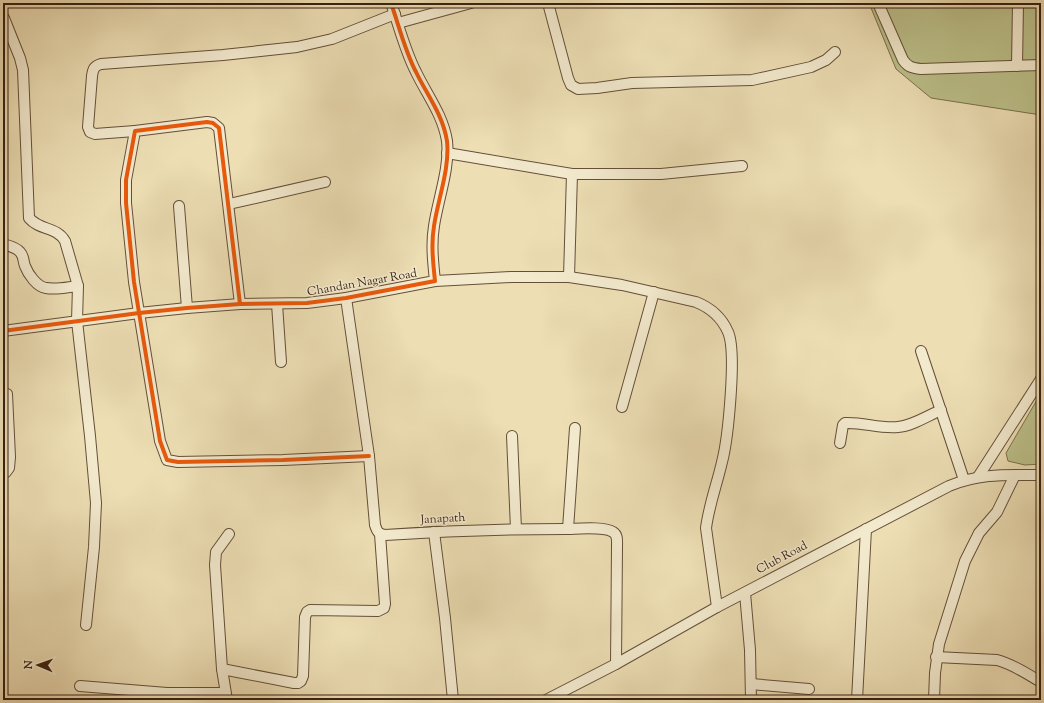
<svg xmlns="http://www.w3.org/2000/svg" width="1044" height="703" viewBox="0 0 1044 703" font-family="'Sorts Mill Goudy',serif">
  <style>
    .green { fill: #bcc08a; stroke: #7a704d }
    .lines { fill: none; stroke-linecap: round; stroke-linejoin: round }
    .minor-casing { stroke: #654f39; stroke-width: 12 }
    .minor { stroke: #f3eace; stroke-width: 10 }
    .cycleway-casing { stroke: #f3eace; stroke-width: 6 }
    .cycleway { stroke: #e8590c; stroke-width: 4 }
    .labels { text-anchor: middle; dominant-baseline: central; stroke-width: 3; stroke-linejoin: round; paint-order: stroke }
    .street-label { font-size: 12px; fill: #381f10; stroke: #f3eace }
  </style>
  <rect width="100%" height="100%" fill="#eddeb4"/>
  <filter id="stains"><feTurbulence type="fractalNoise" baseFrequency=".005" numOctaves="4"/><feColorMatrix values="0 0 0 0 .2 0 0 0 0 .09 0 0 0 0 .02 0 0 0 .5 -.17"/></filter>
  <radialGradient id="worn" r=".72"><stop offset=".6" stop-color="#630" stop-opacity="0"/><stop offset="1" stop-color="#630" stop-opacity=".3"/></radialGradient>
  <g class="green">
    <path d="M 869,3 L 1041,3 L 1041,115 L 931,98 L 896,69 Z"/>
    <path d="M 1041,393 L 1041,464 L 1025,465 L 1008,461 L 1006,453 Z"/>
  </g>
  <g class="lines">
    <g class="minor-casing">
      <g id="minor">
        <path d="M 548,3 L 568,78 L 571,85 L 578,89 L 597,88 L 632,83 L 752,80 L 811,67 L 826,60 L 835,52"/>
        <path d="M 878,3 L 903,60 C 908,67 912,68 921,69 L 1041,65"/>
        <path d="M 4,18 L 20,58 L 23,70 L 29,218 C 40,231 56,226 65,241 L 78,286 L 77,321 L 90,436 L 96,503 L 94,547 L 86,625"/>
        <path d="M 398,23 L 471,3"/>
        <path d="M 1017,66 L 1018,3"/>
        <path d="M 135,131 L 95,134 L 90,132 L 88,127 L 92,76 C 93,69 94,66 101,64 L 223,55 L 297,47 L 332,39 L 395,14"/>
        <path d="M 447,153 L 572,174 L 661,174 L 742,166"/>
        <path d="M 229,204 L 325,182"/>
        <path d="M 179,206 L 187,308"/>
        <path d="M 3,244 C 9,246 16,247 20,252 C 24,256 23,261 25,266 C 28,274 37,287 46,288 C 56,290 68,287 78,286"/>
        <path d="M 569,277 L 572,174"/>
        <path d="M 435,281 L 511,277 L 569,277 L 622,285 L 696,302 C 711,308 722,318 728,332 C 737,352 728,439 722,462 C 717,484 709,505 706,528 L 717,607"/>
        <path d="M 346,298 L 369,456 L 375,525 C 377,531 378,534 385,535 C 445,531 505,529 565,529 C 576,529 604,526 613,532 C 618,535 617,541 617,546 L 616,664"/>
        <path d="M 240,304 L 219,128 L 213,123 L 207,122 L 135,131 L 126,180 L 126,203 L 134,282 L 160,441 L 167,460 L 178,462 L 283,460 L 369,456"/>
        <path d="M 277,304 L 281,362"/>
        <path d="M 3,331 L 139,313 L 187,308 L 240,304 L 307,303 L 346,298 L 435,281 C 433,262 431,244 434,226 C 438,199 450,168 447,141 C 443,115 427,95 416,72 C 405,51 399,26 391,3"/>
        <path d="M 921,351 L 964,480"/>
        <path d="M 622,407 L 654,292"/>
        <path d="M 512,436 L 516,529"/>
        <path d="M 840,443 L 843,425 L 845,423 C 863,422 880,429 898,427 C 912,426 927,416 941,410"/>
        <path d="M 3,474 L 6,472 L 9,468 L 10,457 L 7,394"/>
        <path d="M 978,477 L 1041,379"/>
        <path d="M 568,529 L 575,428"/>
        <path d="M 434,532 L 445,618 L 453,700"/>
        <path d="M 745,593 L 750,650 L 751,700"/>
        <path d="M 936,657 L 997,660 C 1013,664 1027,674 1041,682"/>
        <path d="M 222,669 L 294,683 L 298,683 L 301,681 L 303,676 L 305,617 L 307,612 L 310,610 L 378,611 L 384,608 L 385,604 L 380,534"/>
        <path d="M 751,684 L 809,689"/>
        <path d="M 80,686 L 167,693 L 225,693"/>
        <path d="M 227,700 L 222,669 L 215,565 L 216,552 L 229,534"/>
        <path d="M 546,700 L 616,664 L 717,607 L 949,486 C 980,473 1007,475 1041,475"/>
        <path d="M 857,700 L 866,529"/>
        <path d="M 934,700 L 935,673 L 939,644 L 965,561 L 979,533 L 997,512 L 1015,475"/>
      </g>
    </g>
    <use href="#minor" class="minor"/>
    <g class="cycleway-casing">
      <g id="cycleway">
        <path d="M 240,304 L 219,128 L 213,123 L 207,122 L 135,131 L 126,180 L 126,203 L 134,282 L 160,441 L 167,460 L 178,462 L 283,460 L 369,456"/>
        <path d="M 3,331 L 139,313 L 187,308 L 240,304 L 307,303 L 346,298 L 435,281 C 433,262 431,244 434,226 C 438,199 450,168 447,141 C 443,115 427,95 416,72 C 405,51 399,26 391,3"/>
      </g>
    </g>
    <use href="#cycleway" class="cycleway"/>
  </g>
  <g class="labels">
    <g class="street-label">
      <text transform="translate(362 283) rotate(-10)">Chandan Nagar Road</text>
      <text transform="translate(443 519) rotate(-3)">Janapath</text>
      <text transform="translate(782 558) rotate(-28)">Club Road</text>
    </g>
  </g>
  <rect width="1044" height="703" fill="none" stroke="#eddeb4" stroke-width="16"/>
  <rect x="4" y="4" width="1036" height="695" fill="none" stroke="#381f10" stroke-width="2"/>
  <rect x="8" y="8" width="1028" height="687" fill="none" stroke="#381f10"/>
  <g transform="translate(38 665) rotate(272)" stroke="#f3eace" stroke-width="3" paint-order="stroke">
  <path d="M0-3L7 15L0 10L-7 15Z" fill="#381f10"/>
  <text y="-6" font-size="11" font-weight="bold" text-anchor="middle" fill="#381f10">N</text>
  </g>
  <rect width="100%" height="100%" filter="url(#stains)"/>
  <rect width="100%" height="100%" fill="url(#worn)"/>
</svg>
